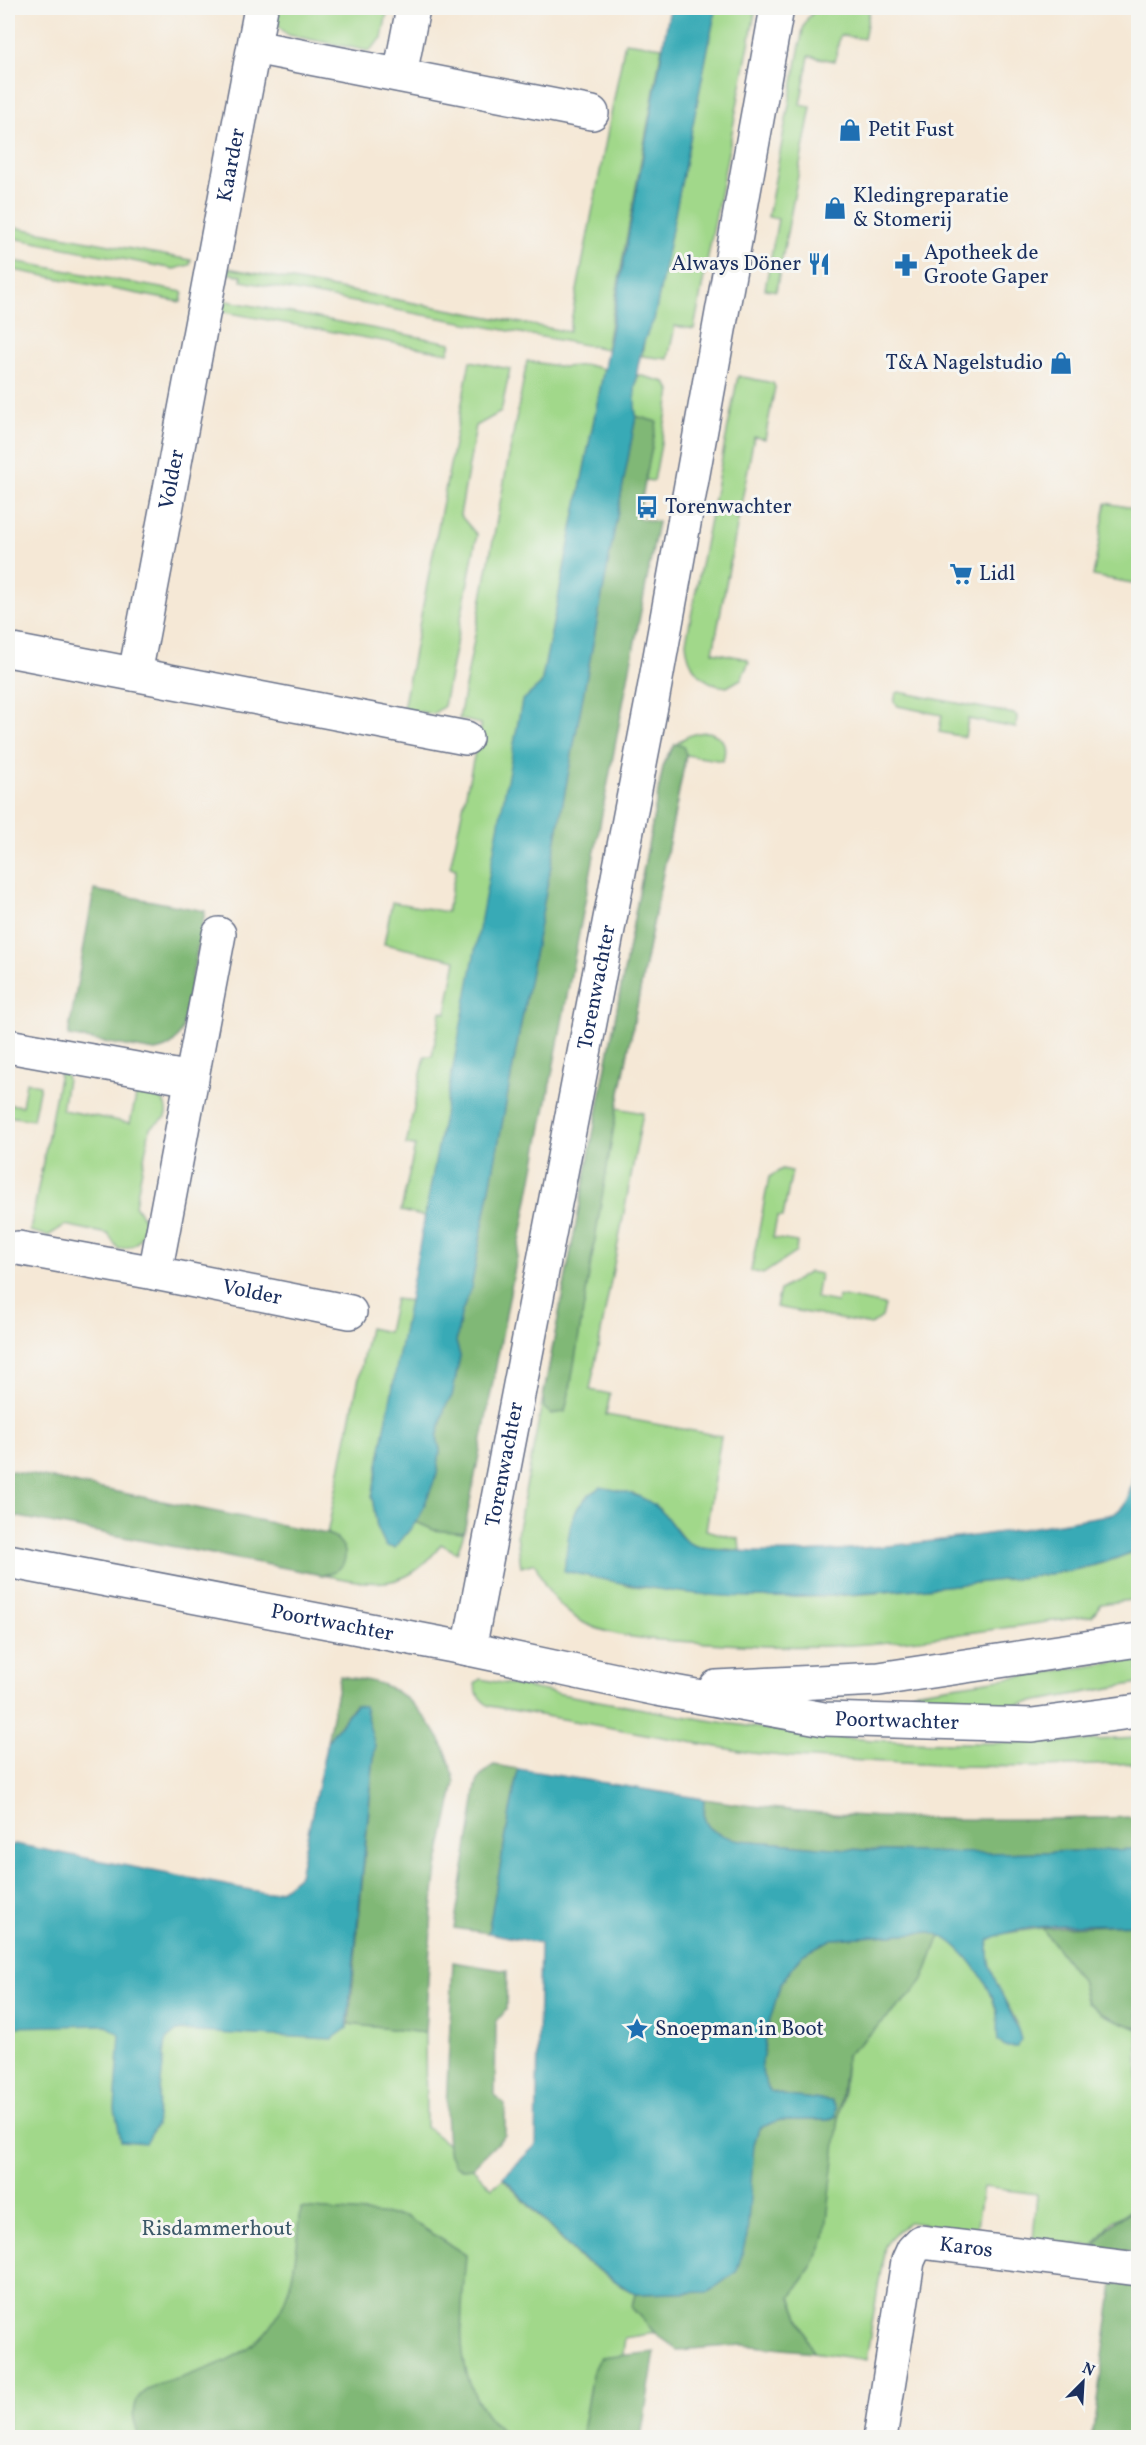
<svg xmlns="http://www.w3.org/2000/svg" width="1146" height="2445" viewBox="0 0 1146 2445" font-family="Vollkorn,serif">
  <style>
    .green { fill: #a1d88a; stroke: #5e8474; stroke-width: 1.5 }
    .forest { fill: #80b876; stroke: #4e746a; stroke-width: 1.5 }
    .water { fill: #39aab6; stroke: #2a6c8a; stroke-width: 1.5 }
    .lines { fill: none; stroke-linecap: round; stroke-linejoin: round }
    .street-casing { stroke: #677088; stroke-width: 36 }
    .secondary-casing { stroke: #677088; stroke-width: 36 }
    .street { stroke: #fff; stroke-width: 33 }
    .secondary { stroke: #fff; stroke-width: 33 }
    .labels { text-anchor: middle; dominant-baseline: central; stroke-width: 6; stroke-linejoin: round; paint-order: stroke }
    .poi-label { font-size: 21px; fill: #1b2f5e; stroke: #f6f6f2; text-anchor: start }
    .street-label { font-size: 21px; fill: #1b2f5e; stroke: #f6f6f2 }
    .park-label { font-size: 21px; fill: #3c5969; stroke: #f6f6f2 }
  </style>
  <rect width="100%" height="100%" fill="#f6f6f2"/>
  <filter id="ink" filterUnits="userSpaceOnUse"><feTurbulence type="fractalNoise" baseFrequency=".0167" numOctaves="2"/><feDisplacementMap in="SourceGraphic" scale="12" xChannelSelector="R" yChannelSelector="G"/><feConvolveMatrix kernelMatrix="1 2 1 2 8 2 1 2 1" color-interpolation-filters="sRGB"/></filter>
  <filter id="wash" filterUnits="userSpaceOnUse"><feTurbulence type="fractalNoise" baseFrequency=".008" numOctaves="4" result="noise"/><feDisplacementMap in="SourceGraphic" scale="24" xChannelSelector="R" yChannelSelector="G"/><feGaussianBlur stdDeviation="1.35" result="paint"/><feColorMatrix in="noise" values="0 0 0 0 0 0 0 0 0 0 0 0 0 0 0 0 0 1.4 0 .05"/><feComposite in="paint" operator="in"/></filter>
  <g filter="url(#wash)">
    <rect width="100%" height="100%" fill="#f5e8d6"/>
    <g class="green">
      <path d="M 278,8 L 388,8 L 382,38 L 369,51 L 288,35 C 277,27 276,21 278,8 Z"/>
      <path d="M 716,8 L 756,8 L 694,329 L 675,326 L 668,359 L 642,356 L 645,334 L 654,320 Z"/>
      <path d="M 817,8 L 870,8 L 864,39 L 840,35 L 835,61 L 809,56 L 800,105 L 811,107 L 776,291 L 765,289 L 778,219 L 768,217 L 803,29 L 807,19 Z"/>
      <path d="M 625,42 L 662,47 L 606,349 L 241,281 L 242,276 L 227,273 L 228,268 L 569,332 Z"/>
      <path d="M 8,226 L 191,260 L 190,265 L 174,269 L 8,237 Z"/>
      <path d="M 8,260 L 183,292 L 181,302 L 8,269 Z"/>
      <path d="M 222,300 L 451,343 L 448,353 L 219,311 Z"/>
      <path d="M 470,361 L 510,369 L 501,412 L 476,426 L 460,515 L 477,535 L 444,706 L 433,714 L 403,709 Z"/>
      <path d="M 527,361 L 564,367 L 587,365 L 604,369 L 541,684 L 522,702 L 426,1217 L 401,1211 L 415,1146 L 406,1145 L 425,1056 L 432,1056 L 441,1012 L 446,1013 L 456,960 L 384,944 L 392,902 L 447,912 L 456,869 L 450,867 L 481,724 L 459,719 Z"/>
      <path d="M 638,375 L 665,382 L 671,391 L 654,481 L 645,480 L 656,422 L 636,416 L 633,396 Z"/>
      <path d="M 738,376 L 773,383 L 775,387 L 765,439 L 754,437 L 713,652 L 747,659 L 749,662 L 741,679 L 727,687 C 702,684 687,667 686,642 Z"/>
      <path d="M 1106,503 L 1138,509 L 1138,584 L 1093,576 Z"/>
      <path d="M 899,692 L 1014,714 L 1017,716 L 1016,728 L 968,719 L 965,737 L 939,732 L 942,715 L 898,706 L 894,702 L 896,694 Z"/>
      <path d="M 709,732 C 725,737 727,746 723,761 L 686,755 L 617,1108 L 643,1113 L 590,1390 L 610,1394 L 606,1415 L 721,1436 L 706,1530 L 739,1539 L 740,1550 L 699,1547 L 686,1542 L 660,1509 L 633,1493 L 625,1585 C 684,1592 743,1599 802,1597 C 863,1596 923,1588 983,1582 C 1034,1576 1093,1572 1138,1549 L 1138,1599 L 1101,1604 L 1092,1616 C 1012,1626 933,1640 852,1645 C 799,1648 746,1646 693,1642 C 659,1640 618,1639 586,1624 C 561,1611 544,1589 535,1563 L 521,1567 L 517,1534 L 664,762 C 673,742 688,732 709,732 Z"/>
      <path d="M 60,1072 L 65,1073 L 67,1079 L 62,1110 L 130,1123 L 138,1088 C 155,1090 168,1098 166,1117 L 150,1128 L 135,1205 L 145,1220 C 142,1239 138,1248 118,1249 L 108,1234 L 65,1225 L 48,1236 L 30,1231 Z"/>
      <path d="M 26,1082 L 40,1085 L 33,1120 L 8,1116 L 8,1104 L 22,1106 Z"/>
      <path d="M 782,1169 L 792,1171 L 783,1217 L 777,1217 L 773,1238 L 797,1242 L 796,1252 L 763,1274 L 751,1271 L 769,1177 Z"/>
      <path d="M 809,1272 L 820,1274 L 816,1298 L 837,1302 L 839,1296 L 885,1305 L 882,1317 L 871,1325 L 776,1307 L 780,1290 Z"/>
      <path d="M 395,1299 L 410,1301 L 372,1497 L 377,1527 L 394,1548 L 416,1522 L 434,1530 L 464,1533 L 457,1553 L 441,1544 C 408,1593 373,1585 322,1575 L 330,1574 L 337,1538 L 327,1534 L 369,1328 L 388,1332 Z"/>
      <path d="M 1138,1659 L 1138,1683 L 1010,1706 L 914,1710 L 912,1692 Z"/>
      <path d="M 480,1679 C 620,1704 769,1737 911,1742 C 987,1745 1063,1742 1138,1738 L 1138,1763 L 1046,1767 L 956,1766 L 793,1757 L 751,1753 L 490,1706 C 482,1702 476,1694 475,1684 Z"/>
      <path d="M 1042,1928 L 1081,1980 L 1087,2002 L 1103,2014 L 1138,2029 L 1138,2206 L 1113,2221 L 1093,2246 L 1033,2240 L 1037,2194 L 983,2187 L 976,2232 L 908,2222 C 900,2231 891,2236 885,2246 L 866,2360 L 813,2352 L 791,2297 L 814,2264 L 843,2094 L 846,2056 L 911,1995 L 924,1978 L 940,1935 L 950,1940 L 985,1974 L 998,2017 L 1017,2023 C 1006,2000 980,1965 990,1939 L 1001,1934 Z"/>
      <path d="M 8,1984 L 333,2038 L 349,2024 L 425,2033 L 426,2127 L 458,2153 L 492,2188 L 503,2179 L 578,2257 L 635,2294 L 632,2308 L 655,2333 L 625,2338 L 613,2437 L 8,2437 Z"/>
    </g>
    <g class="forest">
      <path d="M 636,416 L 657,422 L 638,518 L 658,522 L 464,1533 L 434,1530 L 416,1522 L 437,1474 L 440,1450 L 437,1437 L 445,1407 L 452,1396 L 460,1356 L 456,1342 L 461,1314 L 471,1288 Z"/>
      <path d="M 675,744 L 683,746 L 686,755 L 617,1108 L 570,1389 L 565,1412 L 551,1414 L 544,1408 L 543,1398 L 664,762 Z"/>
      <path d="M 94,890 L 205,911 L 182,1029 C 176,1043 170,1048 155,1051 L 68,1036 Z"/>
      <path d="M 8,1470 L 327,1534 C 354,1544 350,1573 322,1575 L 8,1515 Z"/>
      <path d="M 340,1676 C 355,1679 373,1680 386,1686 C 422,1703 449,1745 455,1783 L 437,1868 L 432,1910 L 425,2033 L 349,2024 L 375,1746 L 354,1705 L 327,1742 Z"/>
      <path d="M 494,1765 L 518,1769 L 488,1933 L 454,1928 L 474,1807 C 474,1788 476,1775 494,1765 Z"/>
      <path d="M 704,1799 C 851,1823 990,1821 1138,1817 L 1138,1849 C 1016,1854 899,1856 777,1843 C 757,1841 730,1842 714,1831 C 702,1824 703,1811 704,1799 Z"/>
      <path d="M 1138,1924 L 1138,2029 L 1103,2014 L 1087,2002 L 1081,1980 L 1042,1928 Z"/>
      <path d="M 931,1932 L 940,1935 L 924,1978 L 911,1995 L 846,2056 L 825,2238 L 814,2264 L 791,2297 L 813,2352 L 742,2345 L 678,2350 L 655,2333 L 632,2308 L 635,2294 L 709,2292 L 759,2128 L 780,2120 L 828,2120 L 836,2116 L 836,2108 L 831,2101 L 787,2096 L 769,2091 L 761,2070 L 767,2029 L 781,1983 L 802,1954 L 832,1939 Z"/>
      <path d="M 453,1962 L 507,1971 L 506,2010 L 496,2022 L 495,2096 L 505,2105 L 505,2135 L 472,2168 L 464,2169 L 455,2165 L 448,2151 L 446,2109 Z"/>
      <path d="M 1138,2207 L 1138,2253 L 1094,2248 C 1105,2229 1119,2217 1138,2207 Z"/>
      <path d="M 301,2208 L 405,2216 L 466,2255 C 461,2324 449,2389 509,2437 L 139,2437 C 135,2425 129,2410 138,2398 C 148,2384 169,2382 183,2377 C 209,2368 242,2357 261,2337 C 295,2303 296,2254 301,2208 Z"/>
      <path d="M 1113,2283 L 1138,2285 L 1137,2437 L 1092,2438 Z"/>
      <path d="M 655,2352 L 641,2437 L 581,2437 L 592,2374 L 600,2358 Z"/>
    </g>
    <g class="water">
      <path d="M 670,8 L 716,8 L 654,320 C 639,344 632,388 636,416 L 471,1288 L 461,1314 L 456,1342 L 460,1356 L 452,1396 L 445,1407 L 437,1437 L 440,1450 L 437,1474 L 419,1518 L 395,1548 L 386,1546 L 377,1527 L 372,1497 L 522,701 L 541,684 L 604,369 Z"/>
      <path d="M 1135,1466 L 1138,1467 L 1138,1549 C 1093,1572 1034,1576 984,1582 C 889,1592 793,1603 698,1594 C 653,1590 608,1581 564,1571 C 570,1533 565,1509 600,1487 C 621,1491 643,1494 659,1509 C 674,1522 678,1544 701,1547 C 758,1556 818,1552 874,1547 C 955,1540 1033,1528 1113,1514 C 1131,1505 1131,1484 1135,1466 Z"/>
      <path d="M 355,1705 L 364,1706 L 375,1746 L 347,2028 L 332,2039 L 177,2031 L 166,2040 L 156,2125 L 146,2143 L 121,2141 L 115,2109 L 120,2035 L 106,2025 L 8,2027 L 8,1847 L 15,1844 L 266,1893 L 282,1889 L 299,1875 L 327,1742 Z"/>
      <path d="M 518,1769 L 704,1799 C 703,1811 702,1824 714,1831 C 730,1842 757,1841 777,1843 C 899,1856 1016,1854 1138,1849 L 1138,1924 C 1094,1926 1031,1920 990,1939 C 979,1967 1015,2010 1021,2040 L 1017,2047 L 1005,2047 L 998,2041 C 996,2030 999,2019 996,2008 C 989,1981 959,1939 931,1932 L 832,1939 L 802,1954 L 781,1983 L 767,2029 L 761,2070 L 769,2091 L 787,2096 L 831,2101 L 836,2108 L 836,2116 L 828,2120 L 780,2120 L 759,2128 L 754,2144 L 747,2236 L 737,2271 L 709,2292 L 635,2294 L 577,2255 L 503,2177 L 536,2145 L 540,1943 L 488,1933 Z"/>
    </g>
  </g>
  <g filter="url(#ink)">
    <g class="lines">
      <g class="street-casing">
        <g id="street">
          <path d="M 254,47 L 592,113"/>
          <path d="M 400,75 L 413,8"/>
          <path d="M 8,650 L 466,738"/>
          <path id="s1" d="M 135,674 L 261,8"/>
          <path id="s2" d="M 219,934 L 155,1273 L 350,1312"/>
          <path d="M 8,1046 L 192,1079"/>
          <path d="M 18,1248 L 155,1273"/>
          <path id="s3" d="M 880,2438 L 908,2261 L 913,2250 L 921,2242 L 1138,2269"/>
        </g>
      </g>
      <g class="secondary-casing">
        <g id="secondary">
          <path id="s4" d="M 8,1561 L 469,1649 L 657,1689 L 824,1719 L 1032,1725 L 1138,1711"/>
          <path id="s5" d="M 469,1649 L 652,701 L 777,8"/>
          <path d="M 716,1687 L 879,1679 L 1138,1640"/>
        </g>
      </g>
      <use href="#street" class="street"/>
      <use href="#secondary" class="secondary"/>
    </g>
  </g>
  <defs>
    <g id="shop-bare" transform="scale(1.8)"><path d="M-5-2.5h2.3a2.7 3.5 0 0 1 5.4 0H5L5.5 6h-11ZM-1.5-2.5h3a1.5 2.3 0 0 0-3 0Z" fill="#1f6fb2" stroke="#f6f6f2" stroke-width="2.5" paint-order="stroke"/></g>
    <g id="restaurant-bare" transform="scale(1.8)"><path d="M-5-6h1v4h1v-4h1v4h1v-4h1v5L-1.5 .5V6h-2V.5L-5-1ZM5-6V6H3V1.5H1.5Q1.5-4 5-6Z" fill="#1f6fb2" stroke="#f6f6f2" stroke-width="2.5" paint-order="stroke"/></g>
    <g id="pharmacy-bare" transform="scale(1.8)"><path d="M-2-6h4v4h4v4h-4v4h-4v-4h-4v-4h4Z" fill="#1f6fb2" stroke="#f6f6f2" stroke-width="2.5" paint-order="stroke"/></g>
    <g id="bus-bare" transform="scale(1.8)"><path d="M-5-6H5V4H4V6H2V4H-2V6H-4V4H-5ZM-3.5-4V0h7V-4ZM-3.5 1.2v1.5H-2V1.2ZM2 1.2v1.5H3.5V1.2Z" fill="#1f6fb2" stroke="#f6f6f2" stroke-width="2.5" paint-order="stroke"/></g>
    <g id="supermarket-bare" transform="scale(1.8)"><path d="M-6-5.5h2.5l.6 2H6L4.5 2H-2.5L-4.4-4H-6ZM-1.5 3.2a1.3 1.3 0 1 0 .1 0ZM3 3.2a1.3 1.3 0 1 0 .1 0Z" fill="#1f6fb2" stroke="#f6f6f2" stroke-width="2.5" paint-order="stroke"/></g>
    <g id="sight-bare" transform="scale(1.8)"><path d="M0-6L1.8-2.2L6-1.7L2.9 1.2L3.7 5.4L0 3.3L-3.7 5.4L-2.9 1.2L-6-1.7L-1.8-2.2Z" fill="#1f6fb2" stroke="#f6f6f2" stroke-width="2.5" paint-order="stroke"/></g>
  </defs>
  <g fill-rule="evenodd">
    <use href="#shop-bare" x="850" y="130"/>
    <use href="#shop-bare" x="835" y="208"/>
    <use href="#restaurant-bare" x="819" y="264"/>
    <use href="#pharmacy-bare" x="906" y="265"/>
    <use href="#shop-bare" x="1061" y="363"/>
    <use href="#bus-bare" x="647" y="507"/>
    <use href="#supermarket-bare" x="961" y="574"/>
    <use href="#sight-bare" x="637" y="2029"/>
  </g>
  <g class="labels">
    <g class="poi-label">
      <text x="868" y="130">Petit Fust</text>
      <text x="853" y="196">Kledingreparatie<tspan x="853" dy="24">&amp; Stomerij</tspan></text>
      <text x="924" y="253">Apotheek de<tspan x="924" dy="24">Groote Gaper</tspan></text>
      <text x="801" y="264" text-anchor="end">Always Döner</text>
      <text x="1043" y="363" text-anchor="end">T&amp;A Nagelstudio</text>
      <text x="665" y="507">Torenwachter</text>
      <text x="979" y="574">Lidl</text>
      <text x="655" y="2029">Snoepman in Boot</text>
    </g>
    <g class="street-label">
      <text stroke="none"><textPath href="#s1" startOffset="518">Kaarder</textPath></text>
      <text stroke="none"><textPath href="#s1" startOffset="198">Volder</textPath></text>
      <text stroke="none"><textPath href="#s5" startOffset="674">Torenwachter</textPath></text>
      <text stroke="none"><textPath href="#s2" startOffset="444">Volder</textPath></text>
      <text stroke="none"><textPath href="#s5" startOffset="188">Torenwachter</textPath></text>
      <text stroke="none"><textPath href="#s4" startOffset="330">Poortwachter</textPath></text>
      <text stroke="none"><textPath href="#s4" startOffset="904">Poortwachter</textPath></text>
      <text stroke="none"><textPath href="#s3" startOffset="248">Karos</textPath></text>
    </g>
    <g class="park-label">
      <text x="217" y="2229">Risdammerhout</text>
    </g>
  </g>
  <rect width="1146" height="2445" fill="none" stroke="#f6f6f2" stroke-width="30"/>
  <g transform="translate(1083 2382) rotate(24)" stroke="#f6f6f2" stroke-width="4.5" paint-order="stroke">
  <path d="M0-4.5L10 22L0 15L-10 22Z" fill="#1b2f5e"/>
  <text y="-9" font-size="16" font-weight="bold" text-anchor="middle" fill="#1b2f5e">N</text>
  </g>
</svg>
